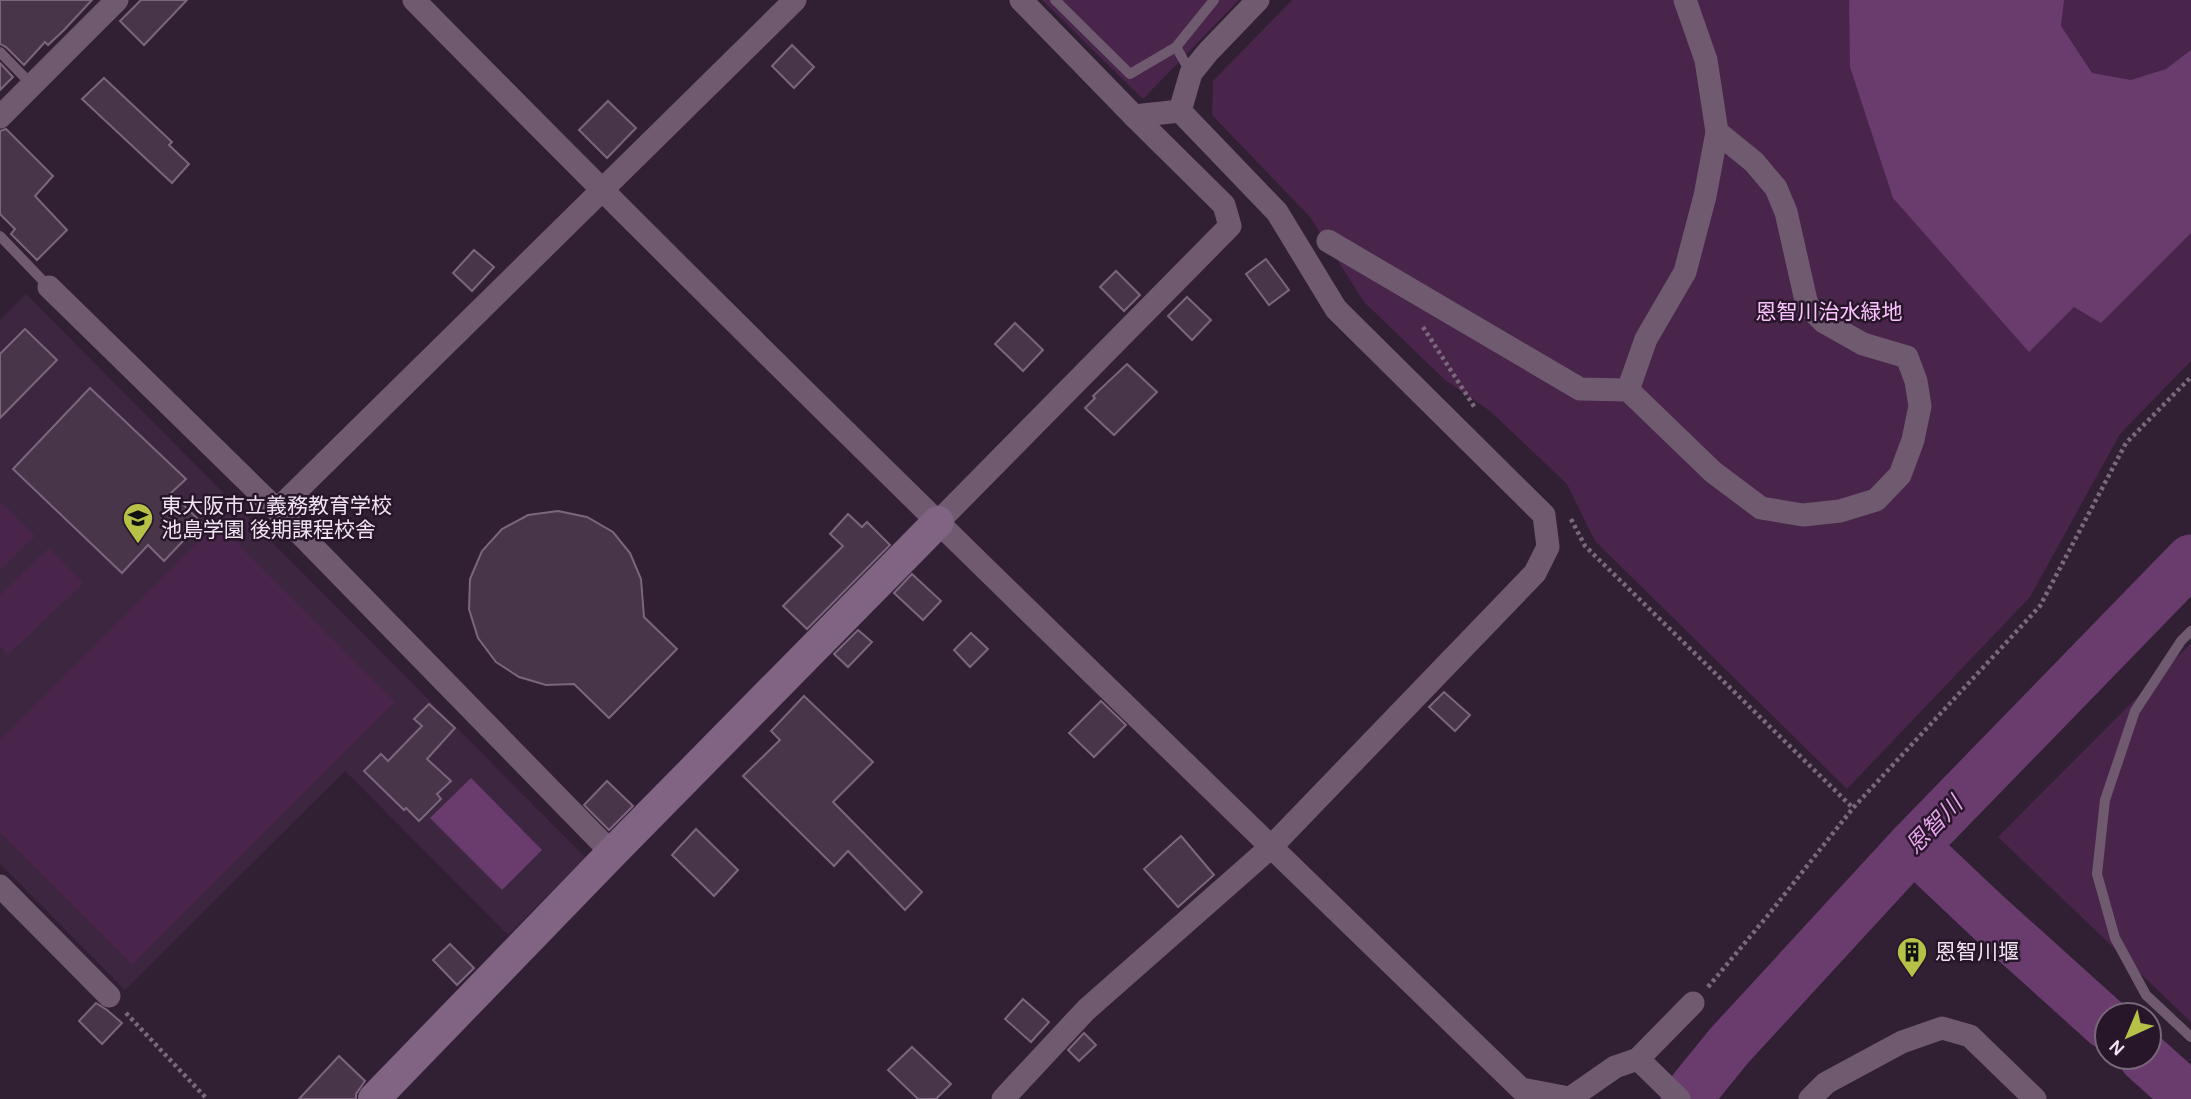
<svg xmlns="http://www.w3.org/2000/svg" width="2191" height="1099" viewBox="0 0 2191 1099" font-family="Karla,'Noto Sans JP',sans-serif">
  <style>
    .built { fill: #3d263f }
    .green { fill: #49254c }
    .water { fill: #693c6d }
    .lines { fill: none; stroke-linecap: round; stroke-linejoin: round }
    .river { stroke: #693c6d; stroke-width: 51 }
    .building { fill: #483549; stroke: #7b667d; stroke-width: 2 }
    .path { stroke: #79697a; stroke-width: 4.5; stroke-dasharray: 3.5 3.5; stroke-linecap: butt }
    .lane { stroke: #6f5a70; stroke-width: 10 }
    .street { stroke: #6f5a70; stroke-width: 23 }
    .secondary { stroke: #816383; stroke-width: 32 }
    .labels { text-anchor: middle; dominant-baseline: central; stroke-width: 5; stroke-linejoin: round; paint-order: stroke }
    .park-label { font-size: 21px; fill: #fac2fe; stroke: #271629 }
    .poi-label { font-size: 21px; fill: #f0e4f1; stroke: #271629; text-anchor: start }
    .water-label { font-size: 23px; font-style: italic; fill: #e8a4ed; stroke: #271629 }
  </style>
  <rect width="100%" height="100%" fill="#311f33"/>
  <path class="built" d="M 26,294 L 586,858 L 508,935 L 345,771 L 125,990 L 0,864 L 0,320 Z"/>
  <g class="green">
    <path d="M 1042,0 L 1239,0 L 1143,99 Z"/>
    <path d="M 1292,0 L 2191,0 L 2191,361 L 2120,434 L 2030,597 L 1847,789 L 1595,541 L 1567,484 L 1490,411 L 1445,380 L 1364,302 L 1310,217 L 1212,115 L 1213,81 Z"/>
    <path d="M 2,503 L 35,536 L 0,570 L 0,504 Z"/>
    <path d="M 217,523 L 395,702 L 132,965 L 0,833 L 0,740 Z"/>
    <path d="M 49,548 L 83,583 L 8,655 L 0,646 L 0,595 Z"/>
    <path d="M 2191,643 L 2191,1022 L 1998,837 Z"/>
  </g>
  <g class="water">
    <path d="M 1849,0 L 2064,0 L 2061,26 L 2092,73 L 2131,80 L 2166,69 L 2191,50 L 2191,233 L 2101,323 L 2074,307 L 2029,352 L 1893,198 L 1850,67 Z"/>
    <path d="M 471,778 L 542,850 L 502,890 L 430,818 Z"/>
  </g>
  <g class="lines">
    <g class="river">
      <path d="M 1913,846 L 1986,915 L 2107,1024"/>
      <path d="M 2144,1057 L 2191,1099"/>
      <path d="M 1686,1099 L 1729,1046 L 1913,846 L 2191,560"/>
    </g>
  </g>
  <g class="building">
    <path d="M 0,0 L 92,0 L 64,30 L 48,45 L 45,42 L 24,65 L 6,47 L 0,44 Z"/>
    <path d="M 141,0 L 187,0 L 144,45 L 120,21 Z"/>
    <path d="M 792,45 L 814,67 L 794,88 L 772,66 Z"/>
    <path d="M 0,63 L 13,77 L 0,90 Z"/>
    <path d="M 104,78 L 172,142 L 169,145 L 189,164 L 172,183 L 82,99 Z"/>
    <path d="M 608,101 L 636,128 L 607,158 L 579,130 Z"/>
    <path d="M 6,129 L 53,176 L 35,196 L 67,230 L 37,260 L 11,234 L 15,229 L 0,214 L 0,131 Z"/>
    <path d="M 474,250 L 494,267 L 472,291 L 453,273 Z"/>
    <path d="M 1266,259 L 1289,290 L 1269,305 L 1246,274 Z"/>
    <path d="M 1116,271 L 1140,295 L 1124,311 L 1100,287 Z"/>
    <path d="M 1187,297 L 1211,320 L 1192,340 L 1168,316 Z"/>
    <path d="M 1015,323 L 1043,350 L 1023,371 L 995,344 Z"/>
    <path d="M 25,329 L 57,360 L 0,418 L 0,354 Z"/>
    <path d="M 1127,364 L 1157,392 L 1114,435 L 1085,408 L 1095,398 L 1093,396 Z"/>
    <path d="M 90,388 L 186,479 L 171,493 L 201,522 L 164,561 L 148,545 L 122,573 L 13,469 Z"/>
    <path d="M 558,511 L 587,517 L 613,532 L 630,553 L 641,579 L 644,617 L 677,649 L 609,718 L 574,684 L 546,685 L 519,677 L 496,662 L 478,638 L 469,609 L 470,579 L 482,551 L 502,529 L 528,515 Z"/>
    <path d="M 848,514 L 862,527 L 867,522 L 890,545 L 807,629 L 783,606 L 843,546 L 830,534 Z"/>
    <path d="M 912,574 L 941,601 L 923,620 L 894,593 Z"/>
    <path d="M 858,630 L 872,642 L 848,667 L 834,654 Z"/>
    <path d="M 971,633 L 988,649 L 970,667 L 954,650 Z"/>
    <path d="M 1444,692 L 1470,715 L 1455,731 L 1429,707 Z"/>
    <path d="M 804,696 L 873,762 L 833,802 L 922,892 L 905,910 L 848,851 L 834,866 L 743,776 L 780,740 L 771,731 Z"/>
    <path d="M 1101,701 L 1126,725 L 1094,757 L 1069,733 Z"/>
    <path d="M 429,704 L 455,728 L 427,759 L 451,781 L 437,794 L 441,799 L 419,821 L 406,808 L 404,810 L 364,771 L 381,754 L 388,761 L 422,726 L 414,719 Z"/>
    <path d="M 607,781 L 633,806 L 609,830 L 584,805 Z"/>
    <path d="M 696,829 L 738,870 L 714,896 L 672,855 Z"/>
    <path d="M 1181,836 L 1214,875 L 1178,907 L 1144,869 Z"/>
    <path d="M 450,944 L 474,968 L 457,985 L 433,960 Z"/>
    <path d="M 1023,999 L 1049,1022 L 1031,1042 L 1005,1019 Z"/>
    <path d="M 96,1003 L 107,1010 L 122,1023 L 102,1044 L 79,1021 Z"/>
    <path d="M 1084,1033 L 1096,1045 L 1079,1061 L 1068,1050 Z"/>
    <path d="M 912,1047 L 951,1084 L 936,1099 L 918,1099 L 888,1070 Z"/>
    <path d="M 339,1056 L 365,1081 L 356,1094 L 356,1099 L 299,1099 Z"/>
  </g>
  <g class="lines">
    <g class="path">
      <path d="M 1423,327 L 1475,408"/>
      <path d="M 1571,519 L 1585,546 L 1853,808"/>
      <path d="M 1708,987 L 1769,914 L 1853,808 L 2040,606 L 2126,443 L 2191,377"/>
      <path d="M 126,1013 L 207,1099"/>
    </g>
    <g class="lane">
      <path d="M 1055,0 L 1130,74 L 1176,47"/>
      <path d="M 0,52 L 32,85"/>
      <path d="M 1191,73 L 1176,47 L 1214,0"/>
      <path d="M 0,236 L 49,287"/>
      <path d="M 2191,631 L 2181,641 L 2135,711 L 2105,800 L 2097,874 L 2115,938 L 2146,995 L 2191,1037"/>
    </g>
    <g class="street">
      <path d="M 414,0 C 777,369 1149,729 1521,1089 L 1569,1098"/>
      <path d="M 1134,116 L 1180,111"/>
      <path d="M 0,117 L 117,0"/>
      <path d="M 1328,241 L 1580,389 L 1628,390 L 1713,472 L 1761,508 L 1803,515 L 1840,511 L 1876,500 L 1900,475 L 1913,440 L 1920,406 L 1916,381 L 1907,357 L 1863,344 L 1824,322 L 1807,305 L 1786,212 L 1776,188 L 1754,162 L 1717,132"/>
      <path d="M 49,287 L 277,510 L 612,853"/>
      <path d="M 1628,390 L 1646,339 L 1685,272 L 1705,196 L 1717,132 L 1706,60 L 1685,0"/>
      <path d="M 277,510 L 795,0"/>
      <path d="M 938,522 L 1230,226 L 1224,205 L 1134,116 L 1021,0"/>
      <path d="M 0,886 L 109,996"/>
      <path d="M 1638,1059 L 1679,1099"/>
      <path d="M 1003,1099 L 1086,1010 L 1271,847 L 1535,573 L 1548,547 L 1544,515 L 1336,309 L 1277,212 L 1180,111 L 1191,73 L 1208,52 L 1258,0"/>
      <path d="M 1569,1099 L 1615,1067 L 1638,1059 L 1693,1003"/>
      <path d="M 1810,1099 L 1826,1083 L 1902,1042 L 1942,1028 L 1970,1036 L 2035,1099"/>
    </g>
    <path class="secondary" d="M 374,1099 L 612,853 L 938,522"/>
  </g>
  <defs>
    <g id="school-pin" transform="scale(1.575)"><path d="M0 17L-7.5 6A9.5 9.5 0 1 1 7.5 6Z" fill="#b6c148" stroke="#271629"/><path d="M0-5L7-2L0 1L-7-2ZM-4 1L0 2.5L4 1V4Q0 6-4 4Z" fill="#111"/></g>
    <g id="building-pin" transform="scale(1.575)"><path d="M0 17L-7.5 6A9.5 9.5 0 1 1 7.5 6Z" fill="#b6c148" stroke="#271629"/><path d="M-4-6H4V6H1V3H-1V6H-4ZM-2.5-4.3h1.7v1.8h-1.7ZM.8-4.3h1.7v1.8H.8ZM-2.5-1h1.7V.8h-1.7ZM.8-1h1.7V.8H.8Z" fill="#111"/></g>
  </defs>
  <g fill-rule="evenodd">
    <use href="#school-pin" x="138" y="518"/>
    <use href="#building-pin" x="1912" y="952"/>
  </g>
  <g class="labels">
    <g class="park-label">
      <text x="1829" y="312">恩智川治水緑地</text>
    </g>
    <g class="poi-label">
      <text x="161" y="506">東大阪市立義務教育学校<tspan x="161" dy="24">池島学園 後期課程校舎</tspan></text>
      <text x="1935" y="952">恩智川堰</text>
    </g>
    <g class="water-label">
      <text transform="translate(1934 825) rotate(-46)">恩智川</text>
    </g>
  </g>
  <g transform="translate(2128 1036) rotate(224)"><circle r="33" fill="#271629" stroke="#776879" stroke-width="2"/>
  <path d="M0-5L12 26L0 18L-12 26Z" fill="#b6c148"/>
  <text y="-10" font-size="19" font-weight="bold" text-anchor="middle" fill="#f0e4f1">N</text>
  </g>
</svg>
